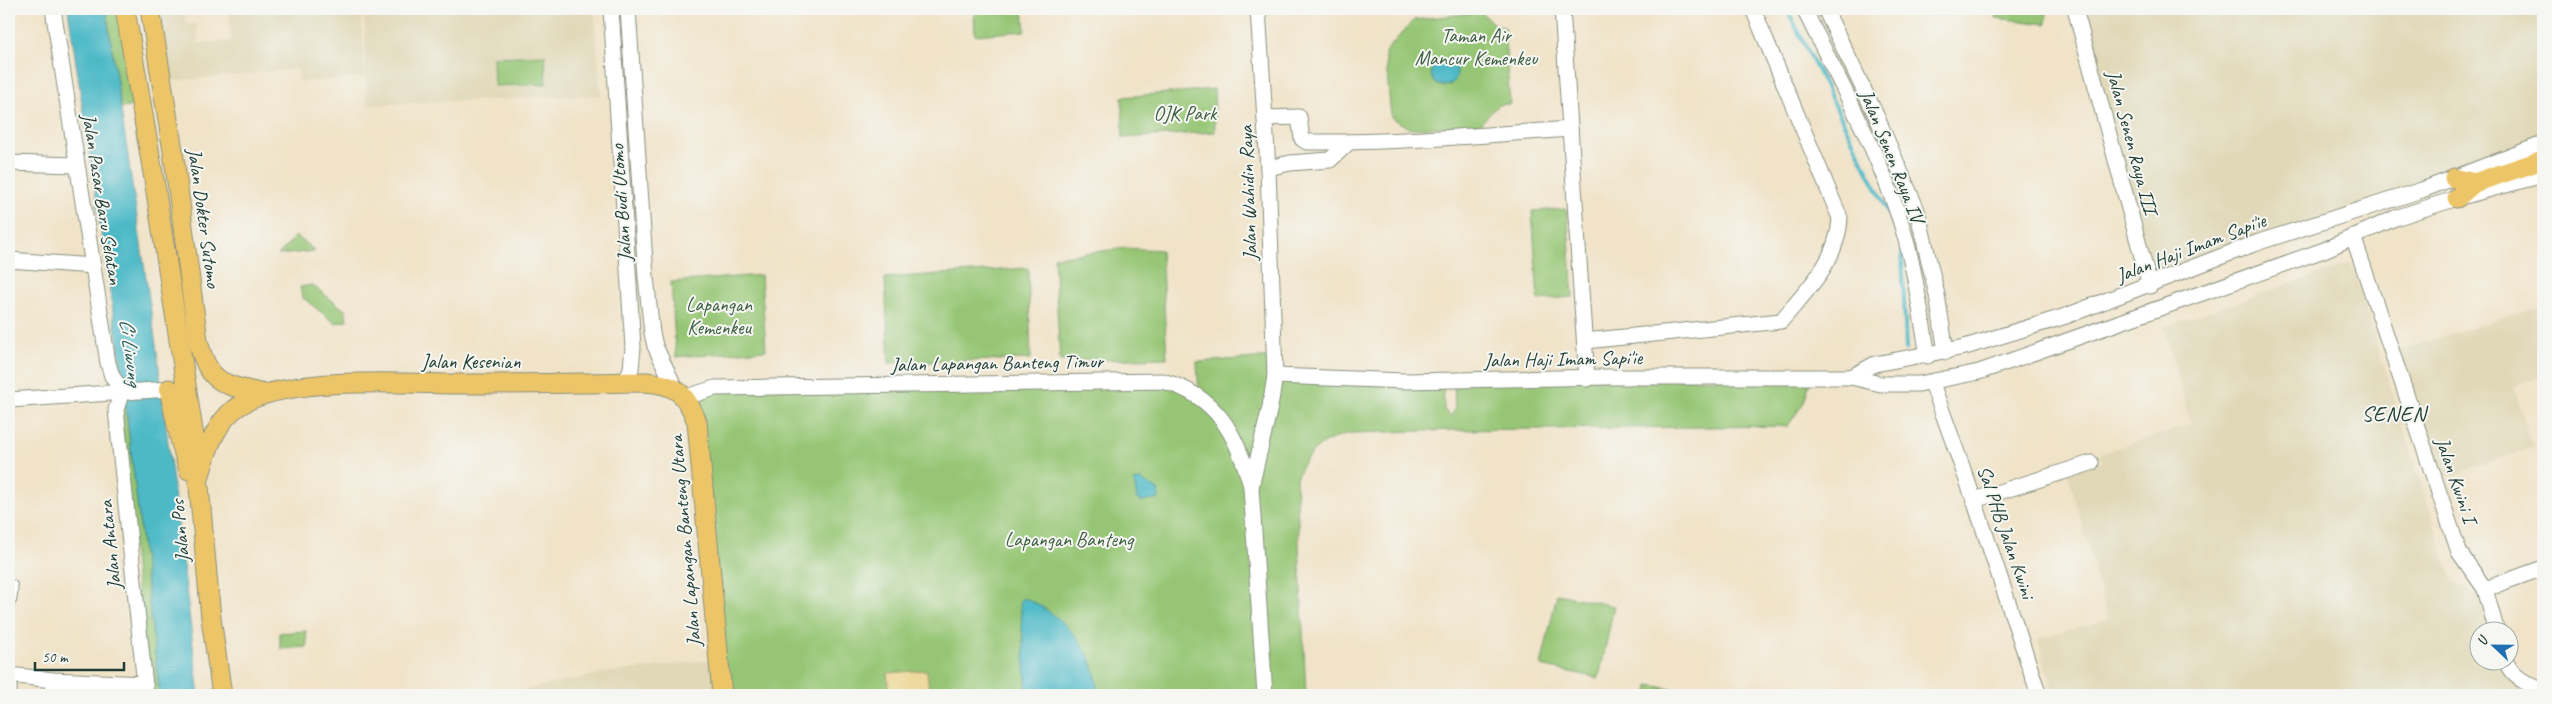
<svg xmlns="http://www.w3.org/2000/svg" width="2552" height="704" viewBox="0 0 2552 704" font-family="Caveat,sans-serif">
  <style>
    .built { fill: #e0d8b7 }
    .green { fill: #96c675; stroke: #5a8254; fill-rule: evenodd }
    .sand { fill: #eeda9e; stroke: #868c69 }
    .water { fill: #4db9c7; stroke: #367b7e }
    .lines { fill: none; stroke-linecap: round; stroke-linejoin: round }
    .stream { stroke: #4db9c7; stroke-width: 4 }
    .minor-casing { stroke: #88907e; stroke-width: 17 }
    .major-casing { stroke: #88907e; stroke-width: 21 }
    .minor { stroke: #fff; stroke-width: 15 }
    .major { stroke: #edc569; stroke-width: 19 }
    .labels { text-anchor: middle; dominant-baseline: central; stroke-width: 4; stroke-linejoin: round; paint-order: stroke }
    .park-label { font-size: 20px; fill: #3d5f44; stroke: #f6f6f2 }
    .street-label { font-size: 20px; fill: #1f3d34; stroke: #f6f6f2 }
    .water-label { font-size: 21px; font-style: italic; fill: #2a5c59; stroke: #f6f6f2 }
    .quarter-label { font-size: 22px; letter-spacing: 1px; fill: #1f3d34; stroke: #f6f6f2 }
  </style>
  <rect width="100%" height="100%" fill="#f6f6f2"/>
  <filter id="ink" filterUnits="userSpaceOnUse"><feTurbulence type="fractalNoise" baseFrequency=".02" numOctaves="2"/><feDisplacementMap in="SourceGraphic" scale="10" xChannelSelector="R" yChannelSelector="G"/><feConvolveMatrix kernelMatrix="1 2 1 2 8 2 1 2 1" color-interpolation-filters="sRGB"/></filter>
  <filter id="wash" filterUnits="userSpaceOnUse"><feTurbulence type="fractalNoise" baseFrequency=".0096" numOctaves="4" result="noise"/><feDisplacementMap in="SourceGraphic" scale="20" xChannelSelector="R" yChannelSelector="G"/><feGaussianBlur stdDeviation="1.12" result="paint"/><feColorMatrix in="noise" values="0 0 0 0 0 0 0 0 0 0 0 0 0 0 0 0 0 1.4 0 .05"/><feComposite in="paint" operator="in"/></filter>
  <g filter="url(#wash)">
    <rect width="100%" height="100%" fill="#f0e3c8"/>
    <g class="built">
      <path d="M 157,9 L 185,9 L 186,24 L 197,24 L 198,43 L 231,41 L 229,9 L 361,9 L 365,77 L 299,82 L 298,69 L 163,82 Z"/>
      <path d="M 364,9 L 594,9 L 601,95 L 367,105 Z"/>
      <path d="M 2075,9 L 2543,9 L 2543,144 L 2150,286 Z"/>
      <path d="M 2351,263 L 2452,580 L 2479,596 L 2491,631 L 2480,632 L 2480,662 L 2501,662 L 2537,695 L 2054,695 L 2038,639 L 2108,619 L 2068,473 L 2102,462 L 2099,454 L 2191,424 L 2164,327 Z"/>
      <path d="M 2543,305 L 2543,377 L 2513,386 L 2533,447 L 2439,480 L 2397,351 Z"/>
      <path d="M 718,659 L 721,695 L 500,695 L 605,673 Z"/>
    </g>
    <g class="green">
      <path d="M 106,9 L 125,9 L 142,105 L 121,108 Z"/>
      <path d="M 974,9 L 1023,9 L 1025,31 L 975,35 Z"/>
      <path d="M 1997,9 L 2047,9 L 2046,24 L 1996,18 Z"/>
      <path d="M 1481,12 L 1496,26 L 1504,27 L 1510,104 L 1498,105 L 1480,124 L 1410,129 L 1391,117 L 1385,52 L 1414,20 ZM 1444,60 L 1452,63 L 1450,85 C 1434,90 1427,75 1436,63 Z"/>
      <path d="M 545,55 L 546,84 L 494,86 L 493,57 Z"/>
      <path d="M 1214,89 L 1215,132 L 1123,138 L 1122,97 Z"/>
      <path d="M 1567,209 L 1573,297 L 1538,300 L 1532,211 Z"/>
      <path d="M 296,236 L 315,251 L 278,255 Z"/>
      <path d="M 1126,248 L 1161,250 L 1167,358 L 1060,361 L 1054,257 Z"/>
      <path d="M 1028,268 L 1031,359 L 889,363 L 885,278 Z"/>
      <path d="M 761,275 L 766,350 L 676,357 L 671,282 Z"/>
      <path d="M 312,285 L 346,311 L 347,321 L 335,323 L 302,297 L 300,287 Z"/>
      <path d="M 1257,358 L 1274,358 L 1275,376 L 1443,381 L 1444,410 L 1451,416 L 1455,409 L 1454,380 L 1811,378 L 1804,402 L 1788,426 L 1456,430 L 1352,433 C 1325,438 1305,453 1296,479 L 1306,695 L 721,695 L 691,405 L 702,391 L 1162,381 L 1199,396 L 1197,362 Z"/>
      <path d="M 122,391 L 126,411 L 160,695 L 147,695 L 119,397 Z"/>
      <path d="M 1557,594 L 1614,606 L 1599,678 L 1541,666 Z"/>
      <path d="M 306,631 L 307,647 L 281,649 L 279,633 Z"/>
      <path d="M 1649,685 L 1705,695 L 1648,695 Z"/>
    </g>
    <path class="sand" d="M 927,670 L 929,692 L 889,695 L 887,673 Z"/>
    <g class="water">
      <path d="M 68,9 L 106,9 L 157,352 L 199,695 L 160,695 L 121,366 Z"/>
      <circle cx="1444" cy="73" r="13"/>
      <path d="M 1141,480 L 1158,490 L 1159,499 L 1141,502 L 1137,499 L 1134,481 Z"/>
      <path d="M 1025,598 C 1061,614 1100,652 1097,695 L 1027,695 L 1020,600 Z"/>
    </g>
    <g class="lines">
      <g class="stream">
        <path d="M 1787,9 L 1894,224"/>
        <path d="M 1902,254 L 1906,349"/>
      </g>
    </g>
  </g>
  <g filter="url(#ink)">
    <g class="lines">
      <g class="minor-casing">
        <g id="minor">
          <path d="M 53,9 L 108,363 L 112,376 L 122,391"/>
          <path d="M 611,9 L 633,347 L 631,369 L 625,383"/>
          <path d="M 628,9 L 646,277 L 652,333 L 655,346 L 676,390"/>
          <path d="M 1258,9 L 1268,168 L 1275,376 L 1270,407 L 1251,487 L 1265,695"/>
          <path d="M 1562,9 L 1587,379"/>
          <path d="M 1804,9 C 1837,77 1875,145 1899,217 C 1914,261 1920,310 1928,356"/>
          <path d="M 1825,9 L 1876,115 L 1917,210 L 1937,295 L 1946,352"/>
          <path d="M 2075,9 L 2150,286"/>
          <path d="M 1265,118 L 1299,117 L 1302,139 L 1307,142 C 1395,143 1482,135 1570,129"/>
          <path d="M 9,163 L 76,165"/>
          <path d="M 1268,168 L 1290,163 L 1330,160 L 1349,142"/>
          <path d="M 2353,236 L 2459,552 L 2485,589 L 2497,632"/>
          <path d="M 9,260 L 93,266"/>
          <path d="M 1585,341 L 1781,321 C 1807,290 1838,261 1840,218 L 1753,9"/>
          <path d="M 1275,376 L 1405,381 L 1607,377 L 1851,377 L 1881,384 L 1919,384 L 1979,372 L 2324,250 L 2395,218 L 2457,198 L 2543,175"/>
          <path d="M 1851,377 L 1875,364 L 1965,347 L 2066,316 L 2259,242 L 2422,190 L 2543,144"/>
          <path d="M 1932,383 L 1974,500 L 2039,695"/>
          <path d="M 122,391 L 116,410 L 146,695"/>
          <path d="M 686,397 L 715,388 L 1162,381 C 1217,395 1237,435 1251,486"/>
          <path d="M 9,400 L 169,389"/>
          <path d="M 1974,500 L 2091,463"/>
          <path d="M 2485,589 L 2543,568"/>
          <path d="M 9,599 L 10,587"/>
          <path d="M 2506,662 C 2513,678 2528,684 2543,691"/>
          <path d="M 9,675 L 53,680 L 145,684"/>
          <path d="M 9,691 L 10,675"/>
          <path d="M 52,695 L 53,680"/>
        </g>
      </g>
      <g class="major-casing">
        <g id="major">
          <path d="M 125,9 L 154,179 L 195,443 L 211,618 L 222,695"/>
          <path d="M 150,9 L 173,151 L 198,341 C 209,385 223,384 264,394"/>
          <path d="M 2454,178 L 2474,183"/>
          <path d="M 2457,198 L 2474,183 L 2543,160"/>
          <path d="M 169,389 L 181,443 L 189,470"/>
          <path d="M 198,482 C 205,457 212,429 232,411 C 277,372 411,385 470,384 C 529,384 587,383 645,382 C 676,384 686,393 697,422 L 722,695"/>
        </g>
      </g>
      <use href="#minor" class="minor"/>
      <use href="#major" class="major"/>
    </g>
  </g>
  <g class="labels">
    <g class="park-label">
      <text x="1476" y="35">Taman Air<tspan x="1476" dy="23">Mancur Kemenkeu</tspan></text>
      <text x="1185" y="113">OJK Park</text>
      <text x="719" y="304">Lapangan<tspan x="719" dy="23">Kemenkeu</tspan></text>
      <text x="1069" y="539">Lapangan Banteng</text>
    </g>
    <g class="street-label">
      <text transform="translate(2132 142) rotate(75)">Jalan Senen Raya III</text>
      <text transform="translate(1892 156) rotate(68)">Jalan Senen Raya IV</text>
      <text transform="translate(1248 193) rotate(-92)">Jalan Wahidin Raya</text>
      <text transform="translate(102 199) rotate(81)">Jalan Pasar Baru Selatan</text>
      <text transform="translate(621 203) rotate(-94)">Jalan Budi Utomo</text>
      <text transform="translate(204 218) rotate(82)">Jalan Dokter Sutomo</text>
      <text transform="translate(2191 248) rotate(-21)">Jalan Haji Imam Sapi'ie</text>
      <text transform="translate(1563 359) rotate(-1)">Jalan Haji Imam Sapi'ie</text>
      <text x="471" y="361">Jalan Kesenian</text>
      <text transform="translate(997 363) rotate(-1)">Jalan Lapangan Banteng Timur</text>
      <text transform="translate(2456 480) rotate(71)">Jalan Kwini I</text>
      <text transform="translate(180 531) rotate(-95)">Jalan Pos</text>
      <text transform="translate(2006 532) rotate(71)">Sal PHB Jalan Kwini</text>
      <text transform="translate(685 541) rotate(-95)">Jalan Lapangan Banteng Utara</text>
      <text transform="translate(110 545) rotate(-96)">Jalan Antara</text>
    </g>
    <g class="water-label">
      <text transform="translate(131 352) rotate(83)">Ci Liwung</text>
    </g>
    <g class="quarter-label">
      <text x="2394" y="414">SENEN</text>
    </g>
  </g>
  <rect width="2552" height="704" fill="none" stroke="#f6f6f2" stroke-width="30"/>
  <g transform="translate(2494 646) rotate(292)"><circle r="24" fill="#f6f6f2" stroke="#a0aca6"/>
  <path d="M0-4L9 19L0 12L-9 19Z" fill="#1f6fb2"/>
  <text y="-8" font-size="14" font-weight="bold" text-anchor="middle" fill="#1f3d34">U</text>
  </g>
  <path d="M35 662v8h89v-8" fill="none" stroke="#1f3d34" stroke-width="2.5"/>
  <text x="42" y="662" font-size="15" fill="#1f3d34" stroke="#f6f6f2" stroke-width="4" paint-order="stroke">50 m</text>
</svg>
